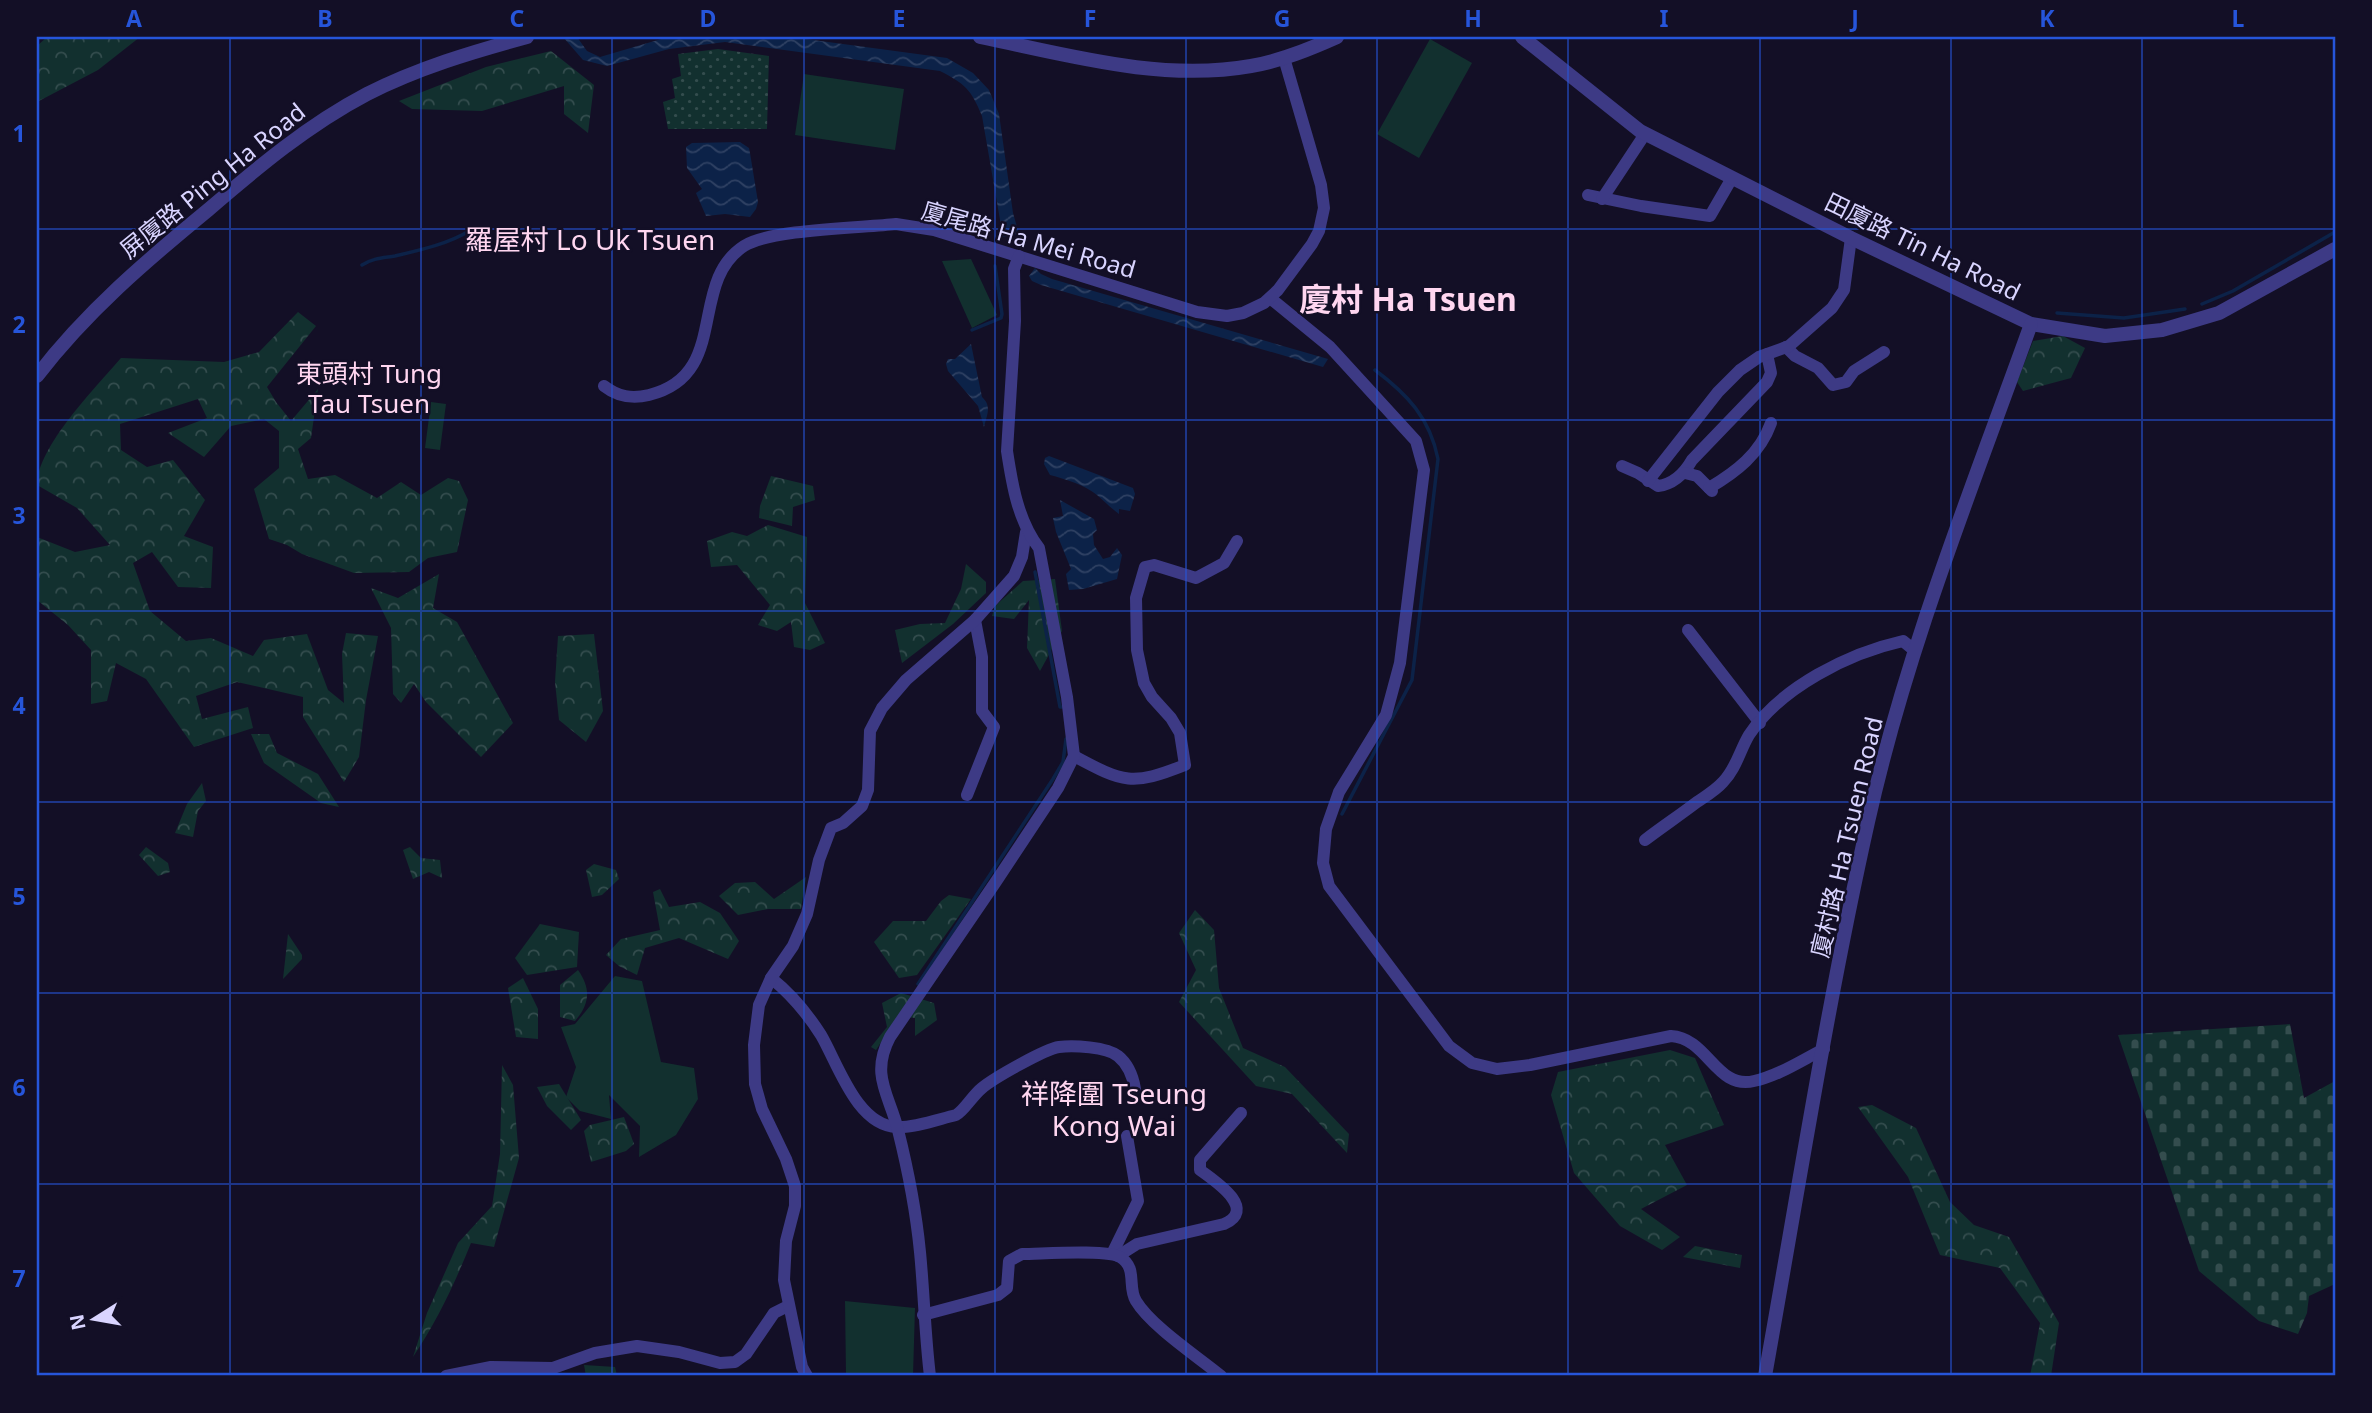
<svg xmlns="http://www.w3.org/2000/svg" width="2372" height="1413" viewBox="0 0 2372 1413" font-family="'Noto Sans','Noto Sans SC',sans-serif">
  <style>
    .green { fill: #12302f }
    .forest { fill: url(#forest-crowns) }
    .cemetery { fill: url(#cemetery-stones) }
    .garden { fill: url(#garden-dots) }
    .water { fill: url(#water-waves) }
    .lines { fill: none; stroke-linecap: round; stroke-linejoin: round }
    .stream { stroke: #0c2248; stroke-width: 3.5 }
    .minor { stroke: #3d3a85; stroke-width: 12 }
    .tertiary { stroke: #3d3a85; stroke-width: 14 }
    .grid { fill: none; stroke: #2655da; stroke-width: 2; stroke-opacity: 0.55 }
    .labels { text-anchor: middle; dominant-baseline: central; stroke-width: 5; stroke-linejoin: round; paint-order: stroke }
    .street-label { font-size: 24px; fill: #d9d4ff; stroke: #130f26 }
    .neighbourhood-label { font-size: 26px; fill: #ffd6f0; stroke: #130f26 }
    .quarter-label { font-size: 28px; fill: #ffd6f0; stroke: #130f26 }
    .district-label { font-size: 32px; font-weight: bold; fill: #ffd6f0; stroke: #130f26 }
    .neatline { fill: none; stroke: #2655da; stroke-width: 2.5 }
    .grid-label { font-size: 23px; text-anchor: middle; font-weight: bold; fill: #2655da }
  </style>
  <defs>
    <pattern id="forest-crowns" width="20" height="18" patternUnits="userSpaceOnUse" patternTransform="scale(1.75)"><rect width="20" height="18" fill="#12302f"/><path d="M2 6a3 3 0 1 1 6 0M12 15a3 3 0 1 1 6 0" fill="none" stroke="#344d4e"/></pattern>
    <pattern id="cemetery-stones" width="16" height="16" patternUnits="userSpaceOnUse" patternTransform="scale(1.75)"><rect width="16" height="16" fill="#12302f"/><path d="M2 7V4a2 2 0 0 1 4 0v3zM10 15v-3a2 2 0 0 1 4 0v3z" fill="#344d4e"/></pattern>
    <pattern id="garden-dots" width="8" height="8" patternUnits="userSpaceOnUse" patternTransform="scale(1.75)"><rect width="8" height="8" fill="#12302f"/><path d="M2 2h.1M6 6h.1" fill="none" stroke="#344d4e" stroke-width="1.8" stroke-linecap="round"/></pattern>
    <pattern id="water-waves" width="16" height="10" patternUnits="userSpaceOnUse" patternTransform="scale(1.75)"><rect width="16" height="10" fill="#0c2248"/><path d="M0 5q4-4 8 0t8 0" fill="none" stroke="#2f4163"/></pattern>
  </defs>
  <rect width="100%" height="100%" fill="#130f26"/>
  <g class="green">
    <path d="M 1430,39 L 1472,63 L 1419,158 L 1377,134 Z"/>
    <path d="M 804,74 L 904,89 L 895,150 L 795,135 Z"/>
    <path d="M 971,259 L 997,315 L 972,328 L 942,261 Z"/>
    <path d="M 431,402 L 446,404 L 440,450 L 425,448 Z"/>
    <path d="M 615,976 L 642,981 L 661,1062 L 694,1068 L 698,1099 L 676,1135 L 639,1157 L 640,1126 L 609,1095 L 611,1119 L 580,1111 L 566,1097 L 576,1067 L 561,1027 L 575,1024 Z"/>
    <path d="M 845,1301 L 915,1308 L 913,1376 L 846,1374 Z"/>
  </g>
  <g class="forest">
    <path d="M 47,37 L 140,37 L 98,70 L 37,102 L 37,46 Z"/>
    <path d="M 551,51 L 594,85 L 588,133 L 564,114 L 564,86 L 482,111 L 412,109 L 399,101 L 486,67 Z"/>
    <path d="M 298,312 L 316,326 L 267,387 L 276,402 L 291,421 L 318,389 L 311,438 L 298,449 L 308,479 L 335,475 L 377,498 L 401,482 L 421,495 L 448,478 L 459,481 L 468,500 L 457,552 L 428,558 L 409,572 L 354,573 L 302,554 L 287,545 L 269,539 L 254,489 L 279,468 L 279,431 L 264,419 L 231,426 L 204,457 L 168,433 L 207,418 L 198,399 L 120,424 L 121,450 L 147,467 L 173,460 L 205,500 L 184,536 L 213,547 L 211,588 L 178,587 L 152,552 L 133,563 L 150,611 L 186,641 L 211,638 L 253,656 L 264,640 L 307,634 L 328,690 L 344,703 L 342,654 L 346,633 L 378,636 L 366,700 L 359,757 L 344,782 L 303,717 L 303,697 L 237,682 L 196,696 L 202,719 L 248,707 L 253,728 L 194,747 L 146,679 L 116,663 L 107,701 L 91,704 L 91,650 L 68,625 L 37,600 L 37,537 L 75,552 L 110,545 L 77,508 L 37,485 C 37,447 96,387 121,358 L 224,362 L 259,352 Z"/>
    <path d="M 2063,336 L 2085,348 L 2071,378 L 2023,391 L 2017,382 L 2033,341 Z"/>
    <path d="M 771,476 L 813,486 L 815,500 L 793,507 L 792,526 L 759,518 L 760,506 Z"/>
    <path d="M 768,525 L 807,537 L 805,603 L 825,643 L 810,650 L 794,647 L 791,622 L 777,631 L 758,625 L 770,605 L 737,565 L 711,567 L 707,541 L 732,532 L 747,536 Z"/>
    <path d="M 966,564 L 986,582 L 986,593 L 953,624 L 902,663 L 895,630 L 920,624 L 945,623 L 961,589 Z"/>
    <path d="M 439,574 L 433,608 L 457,622 L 513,723 L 481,757 L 426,702 L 414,684 L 401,703 L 393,694 L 391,628 L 371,588 L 398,598 Z"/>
    <path d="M 1055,579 L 1062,631 L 1040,671 L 1027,648 L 1029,600 L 1014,619 L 992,616 L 995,606 L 1023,581 Z"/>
    <path d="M 594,634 L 603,711 L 586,742 L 559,720 L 555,682 L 558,636 Z"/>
    <path d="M 251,734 L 269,734 L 277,753 L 318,774 L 339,807 L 321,803 L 264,763 Z"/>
    <path d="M 202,783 L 206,801 L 198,811 L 193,837 L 175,833 L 187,804 Z"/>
    <path d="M 146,847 L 168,863 L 170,872 L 158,876 L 139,855 Z"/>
    <path d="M 410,847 L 421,858 L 440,860 L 442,878 L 429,872 L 413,879 L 403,850 Z"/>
    <path d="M 594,864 L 616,870 L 619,879 L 602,895 L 592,897 L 586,870 Z"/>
    <path d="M 806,877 L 801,909 L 768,909 L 738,915 L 719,896 L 735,883 L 755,882 L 774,899 Z"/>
    <path d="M 660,889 L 669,907 L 700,902 L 720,913 L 739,941 L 728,959 L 679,938 L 645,948 L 637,975 L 619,966 L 606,955 L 621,939 L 660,930 L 653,892 Z"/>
    <path d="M 949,895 L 971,899 L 917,975 L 899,978 L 874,942 L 893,921 L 926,921 L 941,901 Z"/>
    <path d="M 1195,910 L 1214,930 L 1219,988 L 1243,1048 L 1285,1067 L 1349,1134 L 1347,1153 L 1292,1094 L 1256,1086 L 1179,1002 L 1196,970 L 1179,933 Z"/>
    <path d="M 540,924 L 579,932 L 577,967 L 527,975 L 515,958 Z"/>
    <path d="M 288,934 L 302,955 L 302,959 L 283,979 Z"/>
    <path d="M 578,970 C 591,989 590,1003 575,1021 L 560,1017 L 560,985 Z"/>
    <path d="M 523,978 L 538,1009 L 538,1039 L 516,1037 L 508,988 Z"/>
    <path d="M 901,993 L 934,1003 L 937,1020 L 915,1036 L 915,1018 L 898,1016 L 876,1050 L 871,1047 L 887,1027 L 882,1003 Z"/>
    <path d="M 1670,1050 L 1695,1058 L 1724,1125 L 1665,1145 L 1687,1185 L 1641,1209 L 1680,1237 L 1662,1250 L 1620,1226 L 1574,1173 L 1551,1095 L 1558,1072 Z"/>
    <path d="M 502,1065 L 513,1085 L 519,1158 L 494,1247 L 471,1243 C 455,1283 437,1321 413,1357 L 427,1313 L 458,1243 L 492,1206 L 500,1154 Z"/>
    <path d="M 559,1084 L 581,1120 L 571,1130 L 547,1106 L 537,1087 Z"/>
    <path d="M 1872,1105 L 1916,1128 L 1950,1202 L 1974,1225 L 2009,1237 L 2059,1323 L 2051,1376 L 2030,1376 L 2040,1323 L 2000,1268 L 1940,1255 L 1908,1177 L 1858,1107 Z"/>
    <path d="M 624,1117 L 634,1144 L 626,1151 L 591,1162 L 584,1131 L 590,1125 Z"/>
    <path d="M 1695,1246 L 1742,1255 L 1740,1268 L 1683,1257 Z"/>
    <path d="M 584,1365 L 615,1367 L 617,1376 L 586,1376 Z"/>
  </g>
  <path class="cemetery" d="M 2290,1024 L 2304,1098 L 2335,1081 L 2335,1284 L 2309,1296 L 2307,1313 L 2298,1334 L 2259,1321 L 2199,1271 L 2118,1035 Z"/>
  <path class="garden" d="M 718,49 L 769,56 L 767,129 L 668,129 L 663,102 L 675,98 L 672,79 L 681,76 L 678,54 Z"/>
  <g class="water">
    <path d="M 563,37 L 577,37 L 587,51 L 600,57 L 668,37 L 791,37 L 947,58 L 973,73 L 989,90 L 999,114 L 1013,213 L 1019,234 L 1003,237 L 982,116 C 971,89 965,84 940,71 L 725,42 L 669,49 L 607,66 L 583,60 Z"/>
    <path d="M 740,142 L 749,148 L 750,153 L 758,202 L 756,209 L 750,217 L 725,214 L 706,216 L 696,193 L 702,189 L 687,168 L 686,147 L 692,143 Z"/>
    <path d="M 1035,268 L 1041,274 L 1052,279 L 1328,359 L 1323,367 L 1041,285 L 1032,281 L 1029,276 Z"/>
    <path d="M 971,344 L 982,397 C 992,406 987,415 984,427 L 978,406 L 948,371 L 946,364 L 948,359 L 955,359 Z"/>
    <path d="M 1049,456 L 1133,488 L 1135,494 L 1130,511 L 1119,509 L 1119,514 C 1111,508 1105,502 1097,495 C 1085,485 1065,479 1050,475 L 1044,464 L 1045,458 Z"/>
    <path d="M 1060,500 L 1094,519 L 1097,530 L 1093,534 L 1094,545 L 1103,559 L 1110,557 L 1117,548 L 1122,555 L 1117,579 L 1083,589 L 1069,590 L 1066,574 L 1071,569 L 1056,532 L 1053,518 L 1063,516 Z"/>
  </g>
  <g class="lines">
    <g class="stream">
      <path d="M 362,265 C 373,258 383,258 395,256 C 421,250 448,244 471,230"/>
      <path d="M 2202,304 L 2233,291 L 2335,232"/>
      <path d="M 2057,313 L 2124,318 L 2185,309"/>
      <path d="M 972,330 L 1001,318 L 1002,314 L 995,266"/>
      <path d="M 1035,572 L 1060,707 L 1063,707"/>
      <path d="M 1342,814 L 1412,680 L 1438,459 C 1430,418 1407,394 1375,370"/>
      <path d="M 918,984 L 1053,779 L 1063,762 L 1066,739"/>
    </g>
    <g class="minor">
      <path d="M 1588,195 L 1641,206 L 1710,216 L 1732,178"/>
      <path d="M 1602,199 L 1645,134"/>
      <path d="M 1270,298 L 1330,347 L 1416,441 L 1424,470 L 1400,663 L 1386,715 L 1339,792 L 1326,829 L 1323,863 L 1329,886 L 1449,1046 L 1472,1063 L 1497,1069 L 1530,1065 L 1671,1036 C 1708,1038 1716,1090 1754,1081 C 1778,1076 1802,1060 1824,1049"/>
      <path d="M 1786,347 L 1795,356 L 1818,368 L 1833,385 L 1846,382 L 1854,371 L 1884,352"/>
      <path d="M 604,386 C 618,397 632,399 649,395 C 731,375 687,283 744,246 C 771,229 860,228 896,224 L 934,230 L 1197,312 L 1227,316 L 1243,313 L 1264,303 L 1278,290 L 1312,244 L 1319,231 L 1324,208 L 1321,185 L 1284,58"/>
      <path d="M 1622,466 L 1638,473 L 1658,486 C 1674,484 1684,474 1692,460 L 1767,382 L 1771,373 L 1767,354"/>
      <path d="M 1685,473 L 1697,476 L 1712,491"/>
      <path d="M 1648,481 L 1718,392 L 1740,370 L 1759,357 L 1789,346 L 1832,308 L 1844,290 L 1851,238"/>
      <path d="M 1709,488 C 1736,472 1760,454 1771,423"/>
      <path d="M 1688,630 L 1760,723"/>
      <path d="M 1074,756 C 1124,783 1132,786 1185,765 L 1180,733 L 1171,718 L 1152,697 L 1144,683 L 1137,650 L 1136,598 L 1145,567 L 1154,565 L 1196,578 L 1224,563 L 1237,541"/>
      <path d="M 967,795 L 994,727 L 982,711 L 982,657 L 975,620"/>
      <path d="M 1645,840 C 1662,827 1680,815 1697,802 C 1706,796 1716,790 1723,782 C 1736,769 1740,750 1749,735 C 1781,687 1849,653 1903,641 L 1914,650"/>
      <path d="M 771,978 C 791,994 807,1013 821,1035 C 838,1064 857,1126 897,1127 C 914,1128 939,1119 956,1115 C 964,1111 972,1096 982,1088 C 994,1078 1045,1049 1059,1047 C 1073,1045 1107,1047 1118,1056 C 1128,1064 1133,1077 1135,1089"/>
      <path d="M 1112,1254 L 1138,1201 L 1127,1136"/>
      <path d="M 1118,1256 L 1137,1244 L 1224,1224 C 1258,1209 1215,1181 1200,1170 L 1200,1160 L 1241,1113"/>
      <path d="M 923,1315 L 998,1295 L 1007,1288 L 1009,1261 L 1022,1254 C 1041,1254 1106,1249 1120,1257 C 1138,1268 1127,1287 1136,1301 C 1151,1326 1198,1357 1221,1376"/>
      <path d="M 446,1376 L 491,1367 L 553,1368 L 595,1353 L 637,1346 L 679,1352 L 720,1363 L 735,1362 L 746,1354 L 774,1313 L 788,1306"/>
      <path d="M 807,1376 L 802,1367 L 784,1280 L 786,1241 L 795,1206 L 795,1186 L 786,1159 L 762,1109 L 755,1084 L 754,1045 L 759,1005 L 771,978 L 793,946 L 807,914 L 819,860 L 831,828 L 843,823 L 862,806 L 868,790 L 870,731 L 882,708 L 906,680 L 975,620 L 1014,576 L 1022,557 L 1026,532"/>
      <path d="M 930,1376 C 925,1335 924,1293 920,1252 C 916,1211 908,1170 898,1130 C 889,1094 870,1075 890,1037 L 995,883 L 1058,788 L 1074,756 L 1067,697 L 1039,548 C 1018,521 1012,484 1007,451 L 1015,321 L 1014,269 L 1019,256"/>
    </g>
    <g class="tertiary">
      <path d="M 980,37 C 1068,55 1161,82 1251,66 C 1281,61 1310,49 1337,37"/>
      <path d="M 1522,37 L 1640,131 L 1851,238 L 2031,324 L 2105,336 L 2162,330 L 2219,313 L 2335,249"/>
      <path d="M 37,376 C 86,312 146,261 208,210 C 258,167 308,125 367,94 C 418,68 472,52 527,37"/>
      <path d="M 1765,1376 C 1798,1192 1827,1005 1868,822 C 1906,651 1972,488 2031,324"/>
    </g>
  </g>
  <path class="grid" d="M 230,37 L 230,1376M 421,37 L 421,1376M 612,37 L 612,1376M 804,37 L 804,1376M 995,37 L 995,1376M 1186,37 L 1186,1376M 1377,37 L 1377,1376M 1568,37 L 1568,1376M 1760,37 L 1760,1376M 1951,37 L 1951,1376M 2142,37 L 2142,1376M 37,229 L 2335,229M 37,420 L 2335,420M 37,611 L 2335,611M 37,802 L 2335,802M 37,993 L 2335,993M 37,1184 L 2335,1184"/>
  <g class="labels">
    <g class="street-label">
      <text transform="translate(212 180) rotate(-39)">屏廈路 Ping Ha Road</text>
      <text transform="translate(1029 239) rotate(16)">廈尾路 Ha Mei Road</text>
      <text transform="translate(1923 246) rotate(26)">田廈路 Tin Ha Road</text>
      <text transform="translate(1846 837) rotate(-77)">廈村路 Ha Tsuen Road</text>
    </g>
    <g class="neighbourhood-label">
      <text x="369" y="373">東頭村 Tung<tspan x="369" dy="30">Tau Tsuen</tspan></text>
    </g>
    <g class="quarter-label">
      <text x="590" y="239">羅屋村 Lo Uk Tsuen</text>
      <text x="1114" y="1093">祥降圍 Tseung<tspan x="1114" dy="32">Kong Wai</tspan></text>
    </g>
    <g class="district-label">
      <text x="1408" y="298">廈村 Ha Tsuen</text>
    </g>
  </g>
  <rect width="2372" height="1413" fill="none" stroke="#130f26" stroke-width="77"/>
  <g transform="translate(94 1319) rotate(259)" stroke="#130f26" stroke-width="5" paint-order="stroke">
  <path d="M0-5L12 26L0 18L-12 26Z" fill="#d9d4ff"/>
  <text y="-10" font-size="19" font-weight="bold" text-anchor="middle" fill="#d9d4ff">N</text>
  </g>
  <rect x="38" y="38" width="2296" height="1336" class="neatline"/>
  <g class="grid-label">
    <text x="134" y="27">A</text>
    <text x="325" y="27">B</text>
    <text x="517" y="27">C</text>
    <text x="708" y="27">D</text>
    <text x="899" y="27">E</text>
    <text x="1090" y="27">F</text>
    <text x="1282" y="27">G</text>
    <text x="1473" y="27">H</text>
    <text x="1664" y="27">I</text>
    <text x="1855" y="27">J</text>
    <text x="2047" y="27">K</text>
    <text x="2238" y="27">L</text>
    <text x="19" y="142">1</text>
    <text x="19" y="333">2</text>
    <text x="19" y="524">3</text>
    <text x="19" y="714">4</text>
    <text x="19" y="905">5</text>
    <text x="19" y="1096">6</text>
    <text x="19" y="1287">7</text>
  </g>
</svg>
